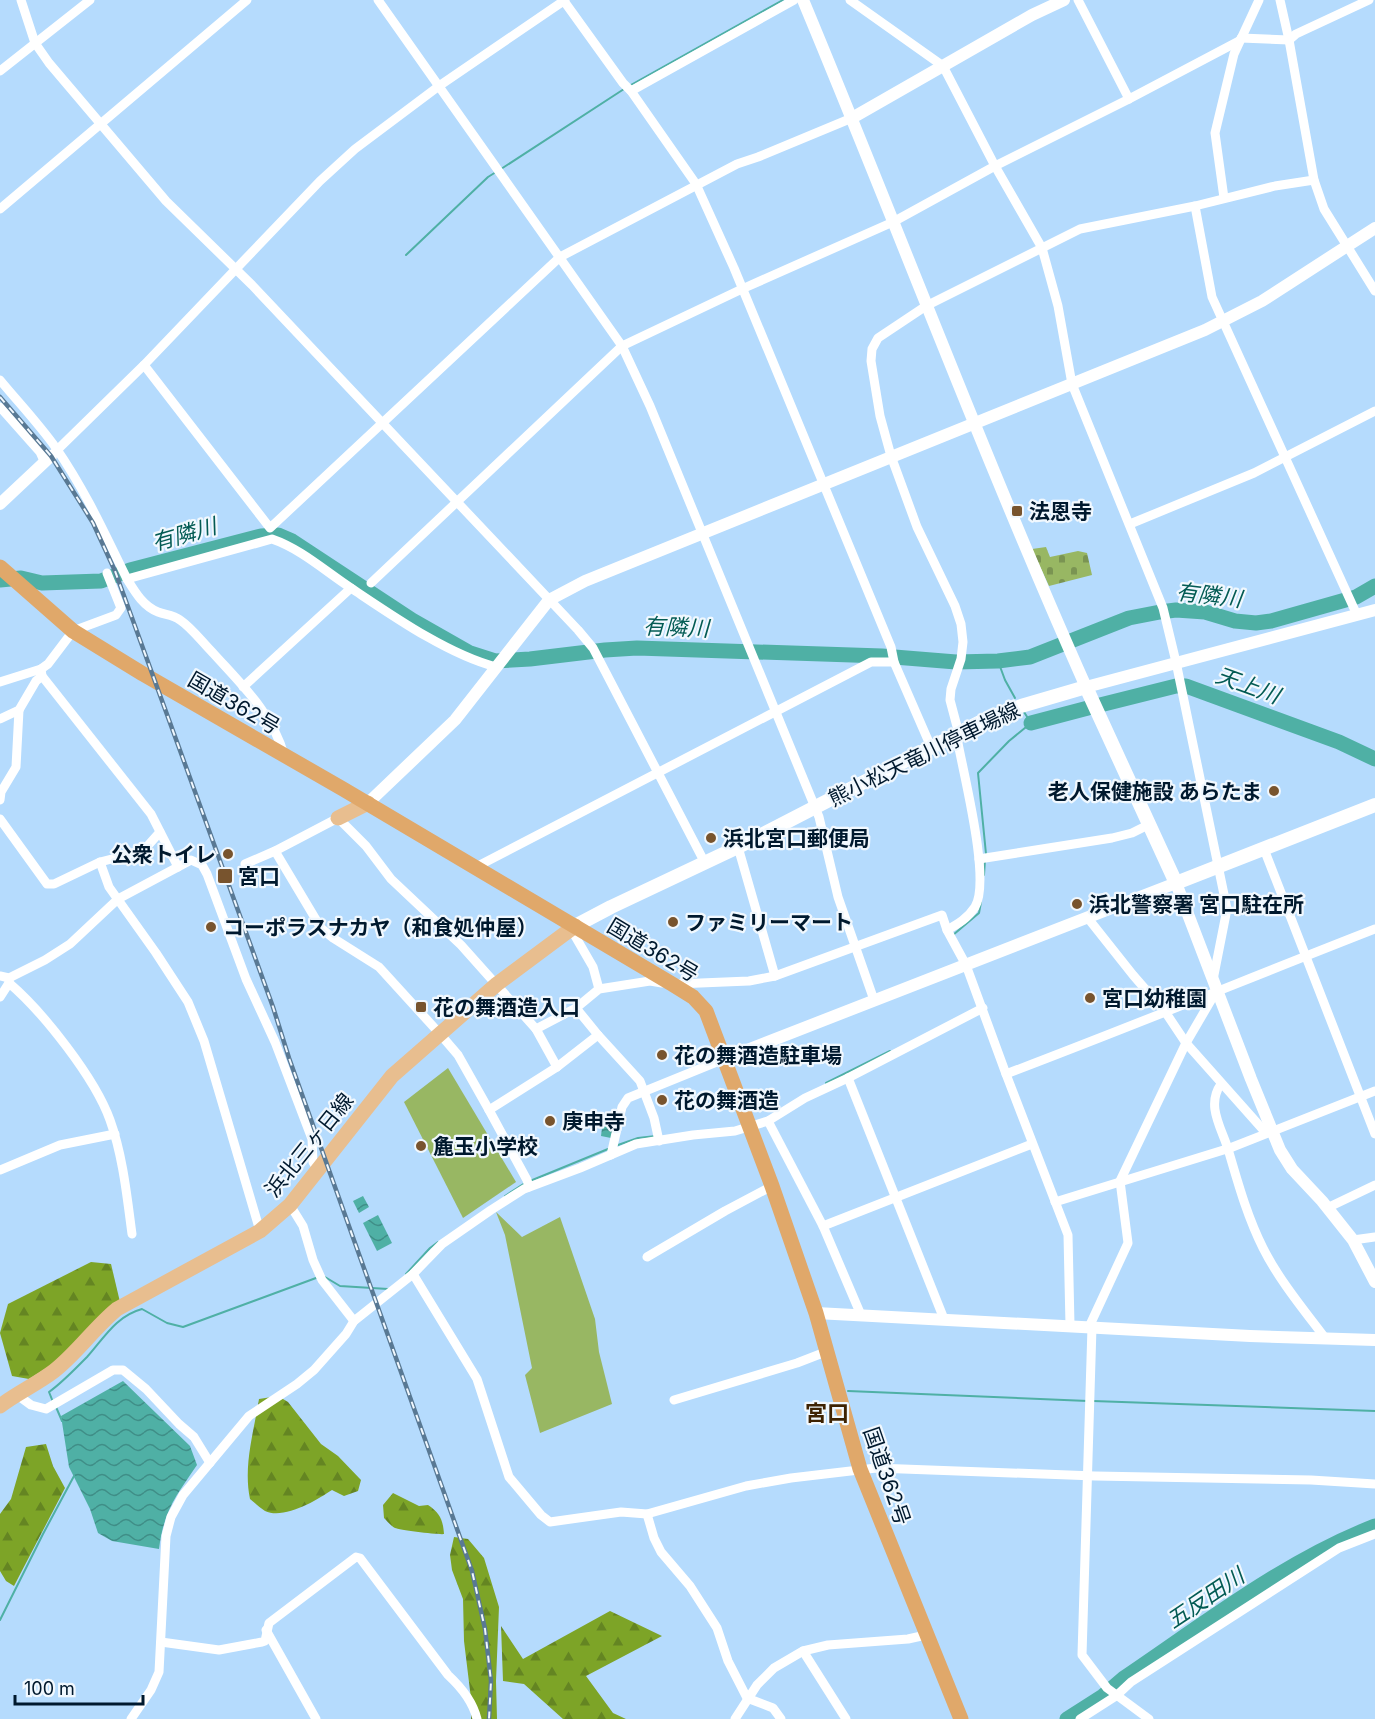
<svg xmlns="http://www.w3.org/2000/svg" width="1375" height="1719" viewBox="0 0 1375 1719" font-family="Inter,'Noto Sans JP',sans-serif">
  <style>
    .grass { fill: #98b763 }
    .forest { fill: url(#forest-firs) }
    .cemetery { fill: url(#cemetery-stones) }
    .water { fill: url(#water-waves) }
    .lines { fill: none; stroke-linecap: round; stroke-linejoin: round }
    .stream { stroke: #4fb0a5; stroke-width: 2 }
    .river { stroke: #4fb0a5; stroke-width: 15 }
    .minor { stroke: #fff; stroke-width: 9 }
    .tertiary { stroke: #fff; stroke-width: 12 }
    .secondary { stroke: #fff; stroke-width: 14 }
    .primary { stroke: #e8be8f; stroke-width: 15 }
    .trunk { stroke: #e0a86a; stroke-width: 15 }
    .rail-casing { stroke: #597994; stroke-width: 4.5 }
    .rail { stroke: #f1f8fe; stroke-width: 2; stroke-dasharray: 7; stroke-linecap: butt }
    .poi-dot { fill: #78542e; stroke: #f1f8fe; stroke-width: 2 }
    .labels { text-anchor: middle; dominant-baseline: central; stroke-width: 4.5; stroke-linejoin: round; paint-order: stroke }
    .poi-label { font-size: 21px; font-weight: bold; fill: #00192e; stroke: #f1f8fe; text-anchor: start }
    .street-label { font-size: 21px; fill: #00192e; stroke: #f1f8fe }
    .water-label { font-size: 22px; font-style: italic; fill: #035b54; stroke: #f1f8fe }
    .neighbourhood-label { font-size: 22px; font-weight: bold; fill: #3e2303; stroke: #f1f8fe }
  </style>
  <defs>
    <pattern id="forest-firs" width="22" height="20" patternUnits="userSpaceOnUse" patternTransform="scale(1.5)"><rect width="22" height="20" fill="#7da427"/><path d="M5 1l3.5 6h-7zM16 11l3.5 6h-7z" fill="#648522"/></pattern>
    <pattern id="cemetery-stones" width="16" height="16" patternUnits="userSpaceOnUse" patternTransform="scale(1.5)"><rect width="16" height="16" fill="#98b763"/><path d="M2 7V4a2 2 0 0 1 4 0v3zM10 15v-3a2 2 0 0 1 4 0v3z" fill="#7a9452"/></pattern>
    <pattern id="water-waves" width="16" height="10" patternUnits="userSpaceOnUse" patternTransform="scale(1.5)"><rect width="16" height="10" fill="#4fb0a5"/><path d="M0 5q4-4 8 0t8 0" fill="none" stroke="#3f8e87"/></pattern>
  </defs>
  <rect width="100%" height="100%" fill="#b5dbfd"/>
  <g class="grass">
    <path d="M 448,1068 L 516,1182 L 463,1218 L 404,1102 Z"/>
    <path d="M 496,1212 L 522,1237 L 560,1217 L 595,1319 L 599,1352 L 612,1404 L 540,1433 L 525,1375 L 532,1368 L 505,1235 Z"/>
  </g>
  <g class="forest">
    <path d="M 91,1262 L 111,1264 L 120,1302 L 77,1349 L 29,1379 L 12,1376 L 0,1333 L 8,1304 Z"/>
    <path d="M 278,1396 L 288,1402 L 321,1444 L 338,1456 L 361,1480 L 358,1491 L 344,1496 L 332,1490 C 317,1500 284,1520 265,1511 C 260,1508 255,1503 250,1499 C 243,1466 254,1431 259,1399 Z"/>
    <path d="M 46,1444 L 53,1466 L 65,1488 L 14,1586 L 6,1581 L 0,1571 L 0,1514 L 11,1499 L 26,1447 Z"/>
    <path d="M 393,1493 L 419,1506 L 428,1505 C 440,1513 443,1520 444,1534 C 440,1535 399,1530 395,1528 C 391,1526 387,1521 384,1518 L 383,1505 Z"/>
    <path d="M 454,1537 L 468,1539 L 484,1558 L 499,1607 L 496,1681 L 497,1719 L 471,1719 L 472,1707 L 464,1641 L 463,1599 L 452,1570 L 450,1555 Z"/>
    <path d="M 610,1611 L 662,1636 L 586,1676 L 613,1713 L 626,1719 L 563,1719 L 524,1684 L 503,1681 L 501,1626 L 523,1659 Z"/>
  </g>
  <path class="cemetery" d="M 1046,547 L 1050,557 L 1078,551 L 1087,553 L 1092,575 L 1049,586 L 1032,549 Z"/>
  <g class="water">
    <path d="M 612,1116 L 614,1122 L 611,1138 L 601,1136 L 603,1120 Z"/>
    <path d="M 363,1196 L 369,1207 L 359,1213 L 353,1201 Z"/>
    <path d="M 378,1215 L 392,1243 L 377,1251 L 363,1223 Z"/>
    <path d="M 123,1381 L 190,1446 L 197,1465 C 176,1496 164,1510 159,1549 L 112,1541 L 98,1533 L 90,1509 L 69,1467 L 61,1416 Z"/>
  </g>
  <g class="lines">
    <g class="stream">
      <path d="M 629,86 L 783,0"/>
      <path d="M 501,169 L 624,89"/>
      <path d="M 406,255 L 488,177 L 496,172"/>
      <path d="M 998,661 L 1005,680 L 1015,698"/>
      <path d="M 986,854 L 978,773 L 1009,741 L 1031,723 L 1024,712"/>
      <path d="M 984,875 L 985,860"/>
      <path d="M 953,935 L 979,913 L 981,902"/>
      <path d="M 826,1083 L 890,1051"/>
      <path d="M 618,1145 L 638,1138 L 656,1136"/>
      <path d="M 530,1181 L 608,1149"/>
      <path d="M 505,1196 L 525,1183"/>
      <path d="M 406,1274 L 430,1248 L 438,1242"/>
      <path d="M 325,1277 L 340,1286 L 388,1289"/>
      <path d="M 848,1391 L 1088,1401"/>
      <path d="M 1093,1401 L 1375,1411"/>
      <path d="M 53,1402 L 49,1392 C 63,1382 75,1369 87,1357 C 104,1338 116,1316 142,1309 L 167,1323 L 183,1327 L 316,1278"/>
      <path d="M 56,1407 L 62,1421"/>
      <path d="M 0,1620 L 43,1534 L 74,1476"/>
    </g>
    <g class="river">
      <path d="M 0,580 L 21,578 L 42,583 L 101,581 L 130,570 L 261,536 L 278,535 L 292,541 L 412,620 L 470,653 L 495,661 L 530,659 L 605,650 L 637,648 L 882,656 L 956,662 L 998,661 L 1030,657 L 1129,618 L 1160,612 L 1176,610 L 1205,612 L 1235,621 L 1256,623 L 1271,621 L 1356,597 L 1375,586"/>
      <path d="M 1100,705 L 1176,686 L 1186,686 L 1339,742 L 1375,759"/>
      <path d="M 1031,723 L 1088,708"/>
      <path d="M 1067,1719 L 1103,1696 L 1124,1678 C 1204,1624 1285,1561 1375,1526"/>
    </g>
    <g class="minor">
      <path d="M 21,0 L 35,43 L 49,63 L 166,201 L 252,285 L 578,630 L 593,648 L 705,863"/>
      <path d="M 378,0 L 622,346 L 650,406 L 819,817 L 838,897 L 874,1000"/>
      <path d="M 850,0 L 943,66 L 995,166 L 1042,248 L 1058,306 L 1072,384 L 1163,608 L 1176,662 L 1227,909 L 1213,980"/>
      <path d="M 1078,0 L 1129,99"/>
      <path d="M 1280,0 L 1289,40 L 1314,180 L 1324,209 L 1375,291"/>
      <path d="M 564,1 L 623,83 L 631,91 L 696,184 L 734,268 L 891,647 L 894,662 L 931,747"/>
      <path d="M 1241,38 L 1289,40 L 1296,34 L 1369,0"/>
      <path d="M 0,71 L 90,0"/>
      <path d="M 631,91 L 794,0"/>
      <path d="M 1224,198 L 1215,133 L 1234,54 L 1259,0"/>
      <path d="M 1195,206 L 1212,297 L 1357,615"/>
      <path d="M 0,209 L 247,0"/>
      <path d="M 144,365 L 270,528 L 560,257 L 737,164 L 758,157 L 852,118"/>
      <path d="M 0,380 C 19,403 39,424 56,448 C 85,490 105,534 127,579"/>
      <path d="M 0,407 L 40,452 L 44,461"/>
      <path d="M 51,456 L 144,365 L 320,181 L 355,149 L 439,86 L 565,0"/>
      <path d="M 1130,524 L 1254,473 L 1375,411"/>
      <path d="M 371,583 L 622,346 L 742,289 L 893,222 L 995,166 L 1129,99 L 1239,41"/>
      <path d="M 41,669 L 42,676 L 151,814 L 178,867"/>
      <path d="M 0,682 L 41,669 L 48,664 L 73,631 L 116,615 L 121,608 L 107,573"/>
      <path d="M 243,687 L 351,588"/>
      <path d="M 0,719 L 19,710 L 36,681 L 42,676"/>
      <path d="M 284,755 C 273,714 241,684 213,653 C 202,642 192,628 180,620 C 173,615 166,615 158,612 C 143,606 135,592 127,579 L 272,539 C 301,549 325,571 351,588 C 393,616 447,654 496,667"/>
      <path d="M 0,800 L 1,792 L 16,767 L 19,710"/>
      <path d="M 0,819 L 47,884 L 54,884 L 100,862 L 143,851 L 160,832"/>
      <path d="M 738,847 L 775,976"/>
      <path d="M 1264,849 L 1375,1134"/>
      <path d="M 275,851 L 321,928 L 333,938 L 379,967 L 440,1034 L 458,1055 L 489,1110"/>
      <path d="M 979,859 L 1112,838 L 1132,833 L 1148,825"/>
      <path d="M 100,862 L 109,887 L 156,953 L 188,1002 L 204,1041 L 260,1231"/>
      <path d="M 245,864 L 275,851 L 338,818 L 366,846 L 391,879 L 461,945 L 536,1029 L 576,1008 L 598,1035 L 640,1081 L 654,1118 L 659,1141"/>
      <path d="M 476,867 L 871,662 L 894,662"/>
      <path d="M 1087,917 L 1133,975 L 1166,1013 L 1186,1043 L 1266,1133"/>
      <path d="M 571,929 L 593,967 L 599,989"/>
      <path d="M 947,930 C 958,924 968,918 975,907 C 991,881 964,776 958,743 L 959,734 L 950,700 L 951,689 L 961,659 L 963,642 L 961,624 L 955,606 L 917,527 L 891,456 L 880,416 L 871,361 L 872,349 L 878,338 L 926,306 L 1080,229 L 1195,206 L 1275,186 L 1314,180"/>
      <path d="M 0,976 L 9,978 L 45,960 L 70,944 L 118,899 L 191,860 L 202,865 L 207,874 L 246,979 L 275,1042 L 312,1139 L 313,1162 L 318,1170"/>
      <path d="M 9,983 C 43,1012 95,1078 110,1120 C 123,1156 127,1197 132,1234"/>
      <path d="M 676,984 L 749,981 L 775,976 L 942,915 L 947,930 L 966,965 L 1006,1074 C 1130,1027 1252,977 1375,929"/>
      <path d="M 0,997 L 9,983 L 9,978"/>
      <path d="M 576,1008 L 599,989 L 650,981 L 662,983"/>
      <path d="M 536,1029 L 557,1067"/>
      <path d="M 1006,1074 L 1068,1235 L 1070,1325"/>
      <path d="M 848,1078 L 944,1319"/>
      <path d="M 1221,1084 C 1206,1105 1221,1127 1228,1149 C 1238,1183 1247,1216 1263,1248 C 1279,1280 1304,1310 1325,1338"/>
      <path d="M 768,1121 L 823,1226"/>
      <path d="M 611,1155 L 622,1107 L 628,1098 L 724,1059"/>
      <path d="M 0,1170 L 60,1145 L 115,1134"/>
      <path d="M 529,1187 L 527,1180 L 489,1110 L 557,1067 L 598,1035"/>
      <path d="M 1055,1202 L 1230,1148 L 1375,1091"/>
      <path d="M 290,1205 L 303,1226 L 313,1260 L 322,1280 L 354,1321"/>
      <path d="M 1327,1208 L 1375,1185"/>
      <path d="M 1353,1240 L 1375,1237"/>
      <path d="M 647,1257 L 725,1211 L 772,1186"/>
      <path d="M 413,1274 L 477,1379 L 509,1477 L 541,1515 L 550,1522 L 621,1512 L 647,1514 L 746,1486 L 791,1478 L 876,1468 L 1095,1476 L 1311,1480 L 1375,1484"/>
      <path d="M 861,1315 L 823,1226 L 1032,1144"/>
      <path d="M 1089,1327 L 1128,1243 L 1120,1181 L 1186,1043 L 1217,990"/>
      <path d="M 1092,1327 L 1082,1655 L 1107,1688 L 1149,1719"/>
      <path d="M 16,1394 L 31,1405 L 46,1409 L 113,1370 L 123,1370 L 146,1389 L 179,1424 L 194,1437 L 210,1463"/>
      <path d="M 674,1400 L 797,1363 L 828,1351"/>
      <path d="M 647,1514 L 654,1538 L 661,1552 L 690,1586 L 717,1628 L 728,1661 L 747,1698 L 773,1708 L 781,1719"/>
      <path d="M 266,1630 L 316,1719"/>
      <path d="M 161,1642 L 219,1650 L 262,1642 L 265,1641 L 269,1623 L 356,1557 L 360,1558 L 448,1675 C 461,1687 473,1702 477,1719"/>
      <path d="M 803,1651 L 846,1719"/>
      <path d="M 131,1719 L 151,1690 L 159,1672 L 166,1536 L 171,1517 L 183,1495 L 249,1416 L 297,1384 L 314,1370 L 346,1334 L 354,1321 L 413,1274 L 442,1244 L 491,1210 L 524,1189 L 580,1168 L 636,1144 L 693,1135 L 735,1131 L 768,1121 L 805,1098 L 848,1078 L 983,1008"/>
      <path d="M 735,1719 L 757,1685 L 774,1668 L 803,1651 L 828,1645 L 908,1639 L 926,1635"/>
      <path d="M 1080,1719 L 1116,1696 L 1131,1682 L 1339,1548 L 1375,1534"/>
    </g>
    <g class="tertiary">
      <path d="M 803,0 C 898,228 985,460 1086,687 L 1375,610"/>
      <path d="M 852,118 L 1032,15 L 1064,0"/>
      <path d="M 0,504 L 51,456"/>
      <path d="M 368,803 L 455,720 L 549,600 L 585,581 L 1205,330 L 1262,301 L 1375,228"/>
      <path d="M 724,1059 L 1176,883 L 1251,1079 L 1280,1150 L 1292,1169 L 1322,1201 L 1353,1240 L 1375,1282"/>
      <path d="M 816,1313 L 1250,1336 L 1375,1340"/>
    </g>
    <path class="secondary" d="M 575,926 L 611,907 L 738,847 L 988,718 L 1021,706 L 1086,687 L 1176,883 L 1375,805"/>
    <g class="primary">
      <path d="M 338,818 L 368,803"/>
      <path d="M 0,1406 C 17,1393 37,1384 54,1371 C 77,1353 94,1328 117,1309 L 260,1231 L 290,1205 L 392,1076 L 497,984 L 575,926"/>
    </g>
    <path class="trunk" d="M 0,567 L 73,631 L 143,674 L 343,789 L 672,984 L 693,997 L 706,1011 L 772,1186 L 816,1313 L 860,1469 L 961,1719"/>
    <g class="rail-casing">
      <path id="rail" d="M 0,397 L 51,456 L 93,523 L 115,571 L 273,1007 L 289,1058 L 472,1571 L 485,1629 L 491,1681 L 489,1719"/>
    </g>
    <use href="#rail" class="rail"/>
  </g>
  <g class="poi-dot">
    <rect x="1011" y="505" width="12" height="12" rx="3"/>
    <circle cx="1274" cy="791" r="6"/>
    <circle cx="711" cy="838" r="6"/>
    <circle cx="228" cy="854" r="6"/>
    <rect x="217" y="868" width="16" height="16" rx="3"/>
    <circle cx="1077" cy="904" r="6"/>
    <circle cx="673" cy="922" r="6"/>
    <circle cx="211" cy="927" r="6"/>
    <circle cx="1090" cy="998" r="6"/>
    <rect x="415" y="1001" width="12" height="12" rx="3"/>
    <circle cx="662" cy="1055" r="6"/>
    <circle cx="662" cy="1100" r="6"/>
    <circle cx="550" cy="1121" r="6"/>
    <circle cx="421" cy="1146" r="6"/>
  </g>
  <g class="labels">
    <g class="poi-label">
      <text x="1029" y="511">法恩寺</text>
      <text x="1262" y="791" text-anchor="end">老人保健施設 あらたま</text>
      <text x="723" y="838">浜北宮口郵便局</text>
      <text x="216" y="854" text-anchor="end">公衆トイレ</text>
      <text x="238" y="876">宮口</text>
      <text x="1089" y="904">浜北警察署 宮口駐在所</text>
      <text x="685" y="922">ファミリーマート</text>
      <text x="223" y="927">コーポラスナカヤ（和食処仲屋）</text>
      <text x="1102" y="998">宮口幼稚園</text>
      <text x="433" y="1007">花の舞酒造入口</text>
      <text x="674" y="1055">花の舞酒造駐車場</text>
      <text x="674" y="1100">花の舞酒造</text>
      <text x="562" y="1121">庚申寺</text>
      <text x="433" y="1146">麁玉小学校</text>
    </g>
    <g class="street-label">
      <text transform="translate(234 703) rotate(30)">国道362号</text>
      <text transform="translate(924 754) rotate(-26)">熊小松天竜川停車場線</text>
      <text transform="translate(653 950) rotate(31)">国道362号</text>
      <text transform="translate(309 1145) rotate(-51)">浜北三ヶ日線</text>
      <text transform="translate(887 1476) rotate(71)">国道362号</text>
    </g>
    <g class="water-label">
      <text transform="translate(184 534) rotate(-16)">有隣川</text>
      <text transform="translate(1209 595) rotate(7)">有隣川</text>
      <text transform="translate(676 627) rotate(2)">有隣川</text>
      <text transform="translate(1248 685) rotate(20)">天上川</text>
      <text transform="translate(1205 1598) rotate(-34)">五反田川</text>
    </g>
    <g class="neighbourhood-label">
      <text x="827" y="1413">宮口</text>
    </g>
  </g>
  <path d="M15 1695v9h128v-9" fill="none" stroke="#00192e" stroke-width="3"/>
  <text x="24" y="1695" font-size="18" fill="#00192e" stroke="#f1f8fe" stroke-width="4.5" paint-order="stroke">100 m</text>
</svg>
